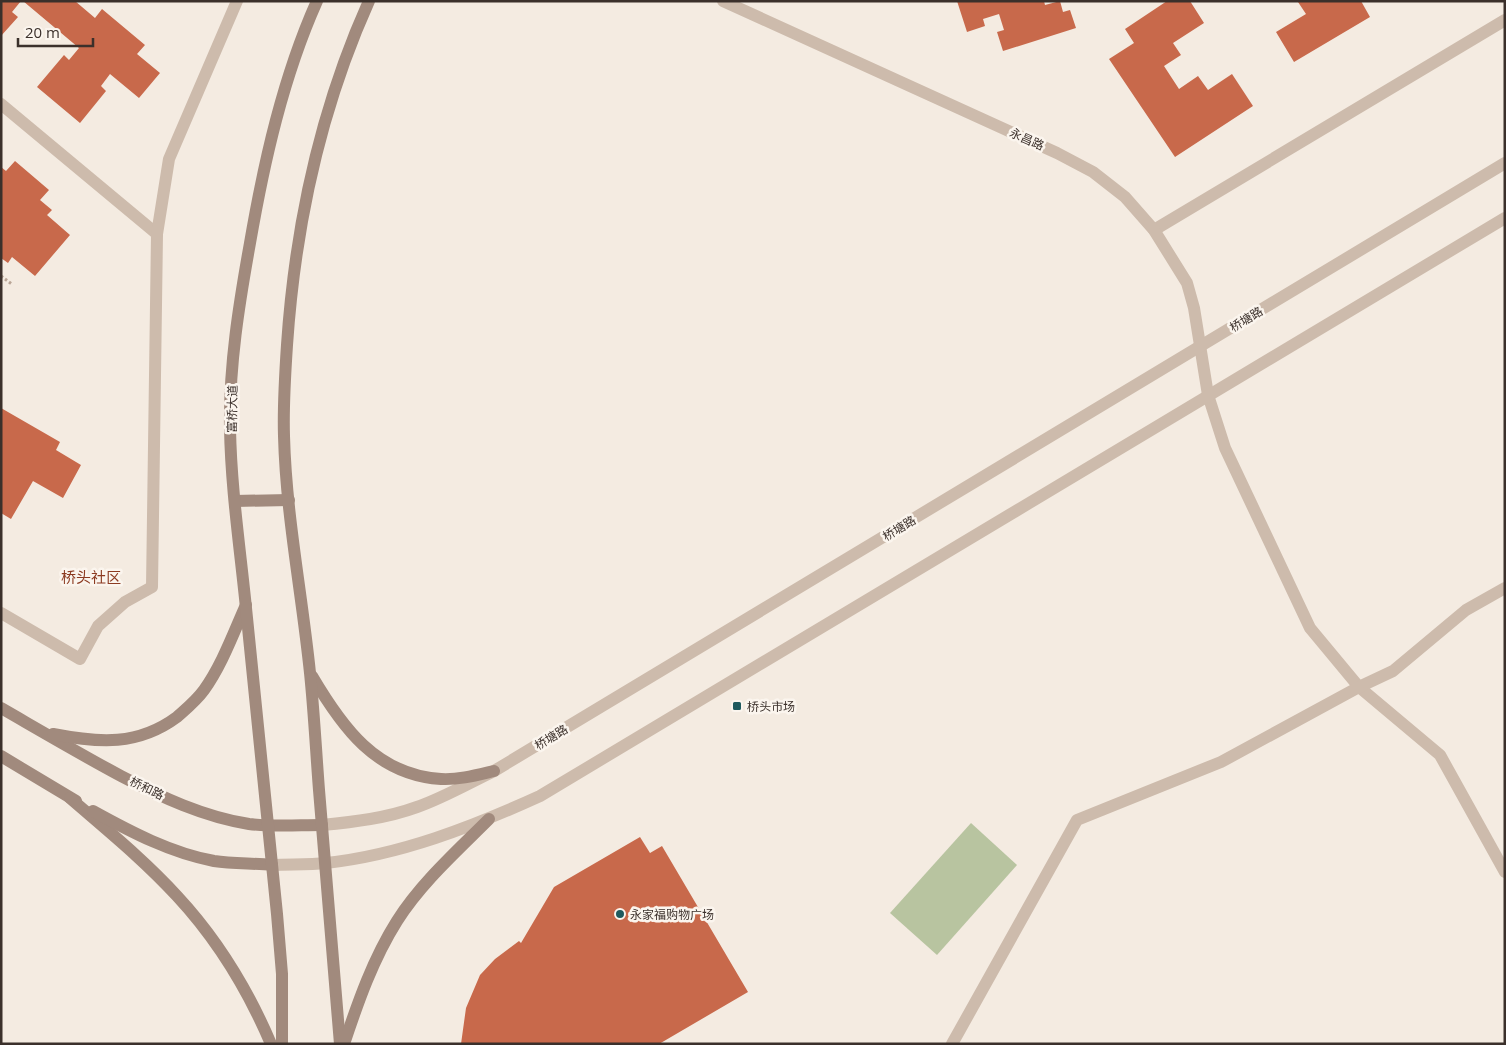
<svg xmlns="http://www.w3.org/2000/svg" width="1506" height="1045" viewBox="0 0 1506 1045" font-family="'Open Sans','Noto Sans SC',sans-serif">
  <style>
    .green { fill: #b8c4a0 }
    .building { fill: #c8694b }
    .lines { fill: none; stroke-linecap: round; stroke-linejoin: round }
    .path { stroke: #b9a596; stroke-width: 3; stroke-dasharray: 2.5 2.5; stroke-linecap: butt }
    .service { stroke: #cdbbac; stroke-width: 12 }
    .minor { stroke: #cdbbac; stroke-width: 12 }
    .tertiary { stroke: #cdbbac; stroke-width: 12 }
    .secondary { stroke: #a18a7d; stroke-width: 12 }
    .poi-dot { fill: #1f5a5e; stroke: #fbf5ee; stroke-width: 2 }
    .labels { text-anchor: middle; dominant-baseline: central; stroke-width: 5; stroke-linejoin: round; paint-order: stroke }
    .street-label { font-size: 12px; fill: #3b302b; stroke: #fbf5ee }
    .poi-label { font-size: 12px; fill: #3b302b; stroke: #fbf5ee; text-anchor: start }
    .quarter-label { font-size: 15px; fill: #8c3b22; stroke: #fbf5ee }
  </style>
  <rect width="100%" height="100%" fill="#f4ebe1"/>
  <path class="green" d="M 971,823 L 1017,865 L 937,955 L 890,913 Z"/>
  <g class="building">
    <path d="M 1,1 L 21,1 L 12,12 L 18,17 L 1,36 Z"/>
    <path d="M 23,1 L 75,1 L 95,18 L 102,9 L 145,45 L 137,54 L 160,73 L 139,98 L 110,74 L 101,86 L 106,91 L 80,123 L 37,87 L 64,55 L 69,60 L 79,48 Z"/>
    <path d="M 957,1 L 1044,1 L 1045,5 L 1060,1 L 1063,12 L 1070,10 L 1076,28 L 1003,51 L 997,32 L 1004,30 L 999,14 L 983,19 L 985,26 L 967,32 Z"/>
    <path d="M 1167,1 L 1190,1 L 1204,23 L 1173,43 L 1181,55 L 1164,66 L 1179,89 L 1198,76 L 1208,90 L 1232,74 L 1253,106 L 1175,157 L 1109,59 L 1134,43 L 1125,29 Z"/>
    <path d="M 1299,1 L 1361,1 L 1370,17 L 1294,62 L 1276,32 L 1306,14 L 1298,2 Z"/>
    <path d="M 15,161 L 49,190 L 40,200 L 52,210 L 47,215 L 70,235 L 35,276 L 12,257 L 8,263 L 1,258 L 1,167 L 6,171 Z"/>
    <path d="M 1,408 L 60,442 L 56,450 L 81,465 L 63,498 L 33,481 L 11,519 L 1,513 Z"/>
    <path d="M 640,837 L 650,853 L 662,846 L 748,992 L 659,1044 L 461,1044 L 466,1008 L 480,975 L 495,959 L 519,941 L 521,943 L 554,887 Z"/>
  </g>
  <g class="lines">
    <path class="path" d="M 1,276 L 13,285"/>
    <g class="service">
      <path d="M 1,104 L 157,234"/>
      <path d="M 1154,230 L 1505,20"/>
      <path d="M 1,613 L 80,659 L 98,626 L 125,602 L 152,587 L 157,234 L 169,159 L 237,1"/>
    </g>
    <g class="minor">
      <path d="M 723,1 L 1057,153 L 1093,172 L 1125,197 L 1154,230 L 1187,283 L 1194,308 L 1208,395 L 1225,448 L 1310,628 L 1359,687 L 1440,755 L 1505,872"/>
      <path d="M 952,1044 L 1077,820 L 1221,762 L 1359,687 L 1393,671 L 1466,610 L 1505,588"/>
    </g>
    <g class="tertiary">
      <path d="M 322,825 C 354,822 387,818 417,807 C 443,798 469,783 494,771 L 1505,163"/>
      <path d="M 272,865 C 290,864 308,865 326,863 C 400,855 472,827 540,796 L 1505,218"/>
    </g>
    <g class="secondary">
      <path d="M 235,501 L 289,500"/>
      <path d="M 312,676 C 342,727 376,775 441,779 C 459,780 477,775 494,771"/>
      <path d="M 1,708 C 41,731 80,754 121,776 C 161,797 204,817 249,824 C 273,827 298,825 322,825"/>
      <path d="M 53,734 C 99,743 138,746 177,717 C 186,709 196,701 204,690 C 222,665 233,634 246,605"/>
      <path d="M 1,756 L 76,801"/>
      <path d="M 70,798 C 107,830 144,860 177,896 C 217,939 248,990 271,1044"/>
      <path d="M 93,811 C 131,832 171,853 214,861 C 233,864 253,863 272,865"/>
      <path d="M 282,1044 L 282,974 L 277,914 C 267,812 257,710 246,608 C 240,548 231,488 230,428 C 229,366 239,304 250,243 C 264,162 283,77 317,1"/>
      <path d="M 340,1044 C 333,959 326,874 319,790 C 316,751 314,712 310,673 C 302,594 286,515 284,436 C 283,406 285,375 287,345 C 295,227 320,110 369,1"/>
      <path d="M 344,1044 C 358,1002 373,959 397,921 C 421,883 457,851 489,819"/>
    </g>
  </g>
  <g class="poi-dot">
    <rect x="732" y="701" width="10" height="10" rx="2.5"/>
    <circle cx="620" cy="914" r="5"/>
  </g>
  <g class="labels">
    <g class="street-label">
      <text transform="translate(1027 139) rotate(24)">永昌路</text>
      <text transform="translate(1246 319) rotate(-31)">桥塘路</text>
      <text transform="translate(232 409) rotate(-89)">富桥大道</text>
      <text transform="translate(899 528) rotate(-31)">桥塘路</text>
      <text transform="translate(551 737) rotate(-31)">桥塘路</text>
      <text transform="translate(147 788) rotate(26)">桥和路</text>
    </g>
    <g class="poi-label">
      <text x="747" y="706">桥头市场</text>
      <text x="630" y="914">永家福购物广场</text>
    </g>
    <g class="quarter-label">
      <text x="91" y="577">桥头社区</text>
    </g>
  </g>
  <rect width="1506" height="1045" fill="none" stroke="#3b302b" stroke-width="5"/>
  <path d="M18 38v8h75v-8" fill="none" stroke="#3b302b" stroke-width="2.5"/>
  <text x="25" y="38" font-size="15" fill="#3b302b" stroke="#fbf5ee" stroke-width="4" paint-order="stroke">20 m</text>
</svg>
